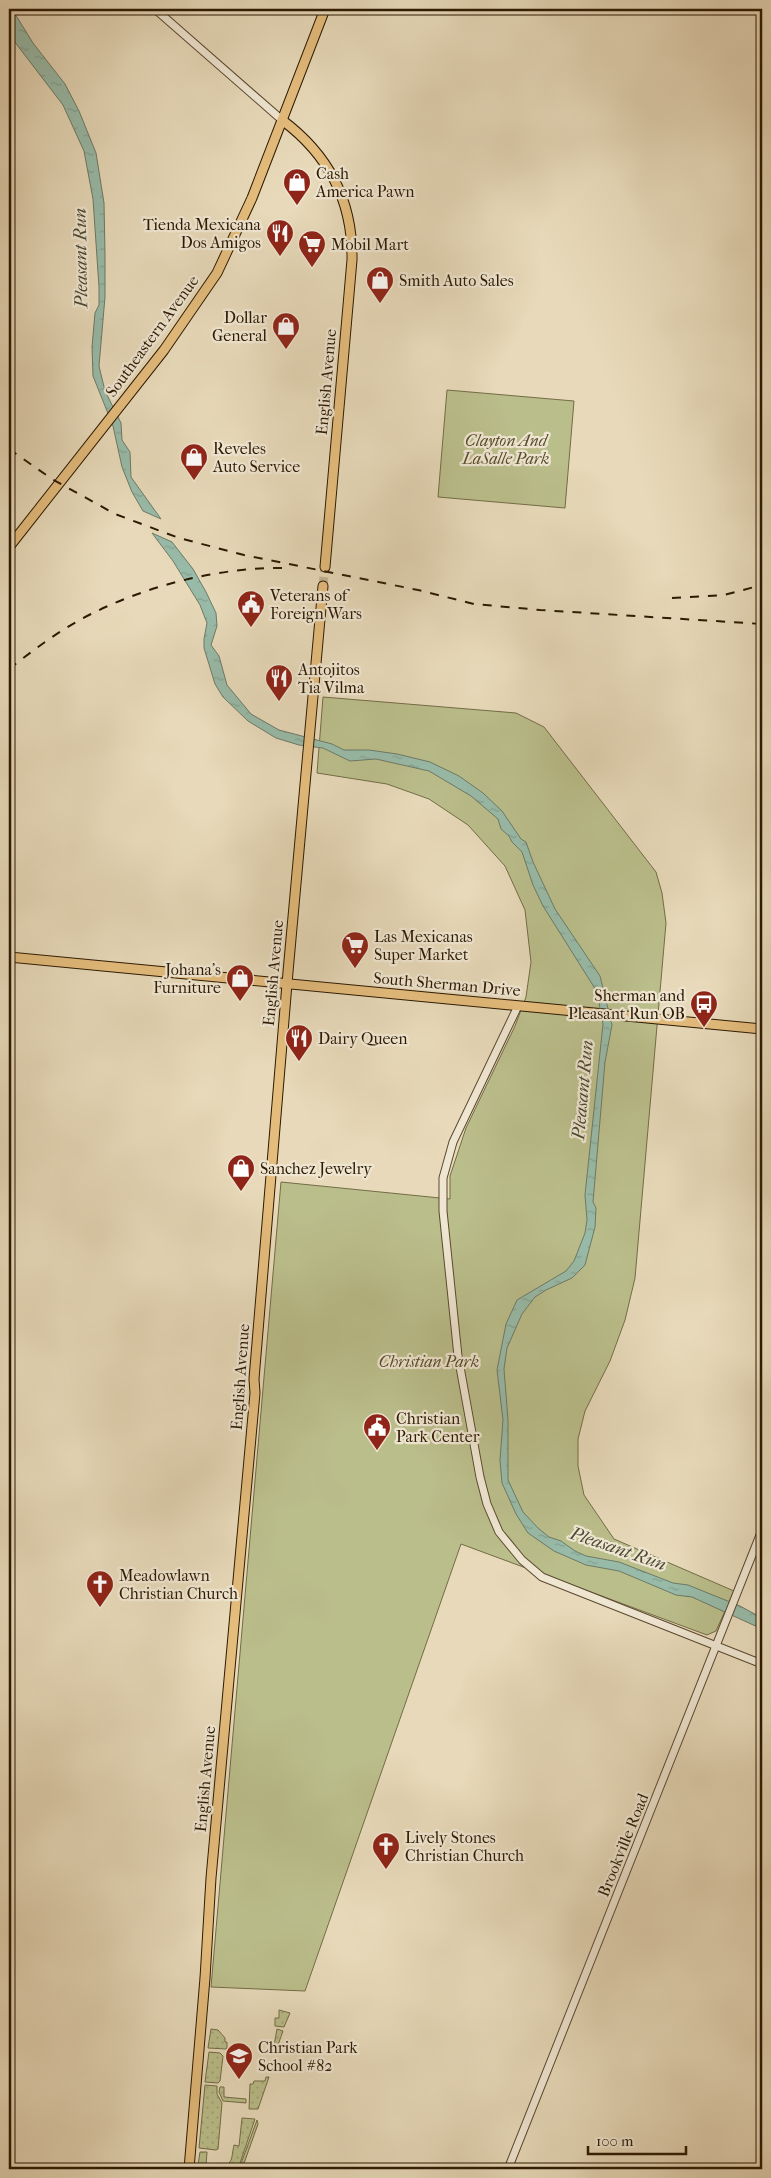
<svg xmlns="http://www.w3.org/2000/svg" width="771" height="2178" viewBox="0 0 771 2178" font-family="'IM FELL French Canon',serif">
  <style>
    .grass { fill: url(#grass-dots); stroke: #736c46 }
    .green { fill: #babe8b; stroke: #736c46 }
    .water { fill: url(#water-ripples); stroke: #6d7a66 }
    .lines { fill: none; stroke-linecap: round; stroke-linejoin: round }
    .major-tunnel { stroke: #c2b394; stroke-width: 9; stroke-dasharray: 9 4.5; stroke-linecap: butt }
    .minor-casing { stroke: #5b4930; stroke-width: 9 }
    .major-casing { stroke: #2c1902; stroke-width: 11 }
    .minor { stroke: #efe6d2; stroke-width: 7 }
    .major { stroke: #e4bc7c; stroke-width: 9 }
    .rail { stroke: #2c1902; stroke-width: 2; stroke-dasharray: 9 9; stroke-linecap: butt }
    .labels { text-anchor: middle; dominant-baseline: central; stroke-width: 4.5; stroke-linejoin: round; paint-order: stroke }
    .poi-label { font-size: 16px; fill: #2c1902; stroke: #efe6d2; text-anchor: start }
    .street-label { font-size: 16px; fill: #2c1902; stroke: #efe6d2 }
    .park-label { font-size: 16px; font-style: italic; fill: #574b2b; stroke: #efe6d2 }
    .water-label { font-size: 18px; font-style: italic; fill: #4c4a34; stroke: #efe6d2 }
  </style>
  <defs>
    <pattern id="grass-dots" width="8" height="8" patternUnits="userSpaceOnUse" patternTransform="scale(1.25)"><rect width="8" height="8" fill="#babe8b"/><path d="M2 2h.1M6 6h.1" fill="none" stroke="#a0a376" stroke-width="1.8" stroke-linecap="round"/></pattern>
    <pattern id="water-ripples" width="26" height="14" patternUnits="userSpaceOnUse" patternTransform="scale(1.25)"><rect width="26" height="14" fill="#98bba9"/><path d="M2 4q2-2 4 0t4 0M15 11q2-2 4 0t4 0" fill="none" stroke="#83a090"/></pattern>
  </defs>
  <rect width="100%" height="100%" fill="#e7d9b9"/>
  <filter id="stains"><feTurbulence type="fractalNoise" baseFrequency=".004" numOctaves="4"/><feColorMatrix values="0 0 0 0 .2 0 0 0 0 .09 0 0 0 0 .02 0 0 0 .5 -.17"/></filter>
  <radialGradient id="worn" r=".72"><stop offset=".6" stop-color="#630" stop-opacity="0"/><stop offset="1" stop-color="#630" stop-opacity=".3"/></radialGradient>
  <g class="grass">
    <path d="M 279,2010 L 290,2013 L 284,2027 L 275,2026 L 275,2018 L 279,2018 Z"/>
    <path d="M 211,2029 L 218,2030 L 225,2038 L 225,2042 L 227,2042 L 227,2049 L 208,2048 Z"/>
    <path d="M 277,2029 L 283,2031 L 278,2045 L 274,2046 Z"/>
    <path d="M 209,2052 L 220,2053 L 223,2056 L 220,2081 L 218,2083 L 205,2082 Z"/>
    <path d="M 266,2077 L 269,2077 L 258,2109 L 249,2109 L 250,2084 L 253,2084 L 254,2081 L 265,2081 Z"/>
    <path d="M 205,2085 L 217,2086 L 217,2094 L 222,2103 L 218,2149 L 216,2150 L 199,2148 Z"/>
    <path d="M 220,2087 L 224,2087 L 224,2097 L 246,2099 L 246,2103 L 223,2101 L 219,2092 Z"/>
    <path d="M 242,2118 L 255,2119 L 238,2169 L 216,2169 L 217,2167 C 234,2166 231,2158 234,2145 L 239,2146 Z"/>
    <path d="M 257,2120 L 258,2124 L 242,2169 L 239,2169 Z"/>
    <path d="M 200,2152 L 207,2152 L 206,2165 L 208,2169 L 204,2169 L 204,2166 L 198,2165 Z"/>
  </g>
  <g class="green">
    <path d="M 447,390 L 574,401 L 565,508 L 438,497 Z"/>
    <path d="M 323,697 L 516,713 L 544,727 L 656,872 L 662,893 L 666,923 L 635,1278 L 625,1320 L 610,1361 L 585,1411 L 578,1439 L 578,1466 L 584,1495 L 614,1539 L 734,1591 L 716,1631 L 707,1635 L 461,1544 L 305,1991 L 211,1987 L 281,1182 L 450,1199 L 450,1176 L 466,1128 L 515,1026 L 526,997 L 531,962 L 525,910 L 505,866 L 468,825 L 429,799 L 387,784 L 317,773 Z"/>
  </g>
  <g class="water">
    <path d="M 9,9 L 12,9 L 33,43 L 65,84 L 79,111 L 96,153 L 104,203 L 105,254 L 105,297 L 99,366 L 105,391 L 121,423 L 122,440 L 130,452 L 131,477 L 161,519 L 143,511 L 132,492 L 122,467 L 113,426 L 93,376 L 92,347 L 95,313 L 99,305 L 99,287 L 93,199 L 84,151 L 63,105 L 14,41 L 9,31 Z"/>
    <path d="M 152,533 L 172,542 L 193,569 L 206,592 L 216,613 L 217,626 L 211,645 L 219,656 L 227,685 L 251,714 L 279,730 L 332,744 L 344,750 L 369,750 L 397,754 L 430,762 L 459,776 L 483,793 L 502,811 L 521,839 L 526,842 L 533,862 L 555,909 L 600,976 L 612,1025 L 605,1062 L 593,1202 L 596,1208 L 595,1227 L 585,1265 L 572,1278 L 546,1290 L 535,1297 L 522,1314 L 507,1348 L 504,1369 L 508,1420 L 508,1480 L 523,1512 L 538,1528 L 549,1537 L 561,1541 L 575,1551 L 586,1556 L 619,1562 L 673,1583 L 688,1585 L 740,1606 L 762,1618 L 762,1629 L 692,1597 L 676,1595 L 619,1571 L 586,1565 L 554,1551 L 528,1533 L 516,1514 L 502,1483 L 500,1460 L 503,1420 L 497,1370 L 506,1324 L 517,1300 L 566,1271 L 574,1261 L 585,1233 L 587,1220 L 585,1195 L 603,1024 L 599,1003 L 594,987 L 543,906 L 533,885 L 522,852 L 512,842 L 509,836 L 501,829 L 498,819 L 471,796 L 429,771 L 376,759 L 350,761 L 323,748 L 299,745 L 276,738 L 248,721 L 223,697 L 215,684 L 204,648 L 204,639 L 207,623 L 200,605 L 173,561 Z"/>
  </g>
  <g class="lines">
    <path class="major-tunnel" d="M 323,586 L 325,567"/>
    <g class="minor-casing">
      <g id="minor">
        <path d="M 155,9 L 282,120"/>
        <path d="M 518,1006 L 453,1142 L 443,1178 L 443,1211 L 458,1356 L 480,1477 L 487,1504 L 499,1532 L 522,1560 L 542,1577 L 762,1664"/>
        <path d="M 508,2169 L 762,1530"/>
      </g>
    </g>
    <g class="major-casing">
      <g id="major">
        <path d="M 282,120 C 329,155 353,201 352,260 L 325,567"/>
        <path d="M 9,547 L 164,350 L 217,273 L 252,198 L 325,9"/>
        <path d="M 9,957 L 762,1029"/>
        <path d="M 189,2169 L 205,1978 L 211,1878 L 255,1393 L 254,1379 L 288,972 L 323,586"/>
      </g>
    </g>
    <use href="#minor" class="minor"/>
    <use href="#major" class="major"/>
    <g class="rail">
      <path d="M 9,449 L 52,479 L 115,514 L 179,538 L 244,555 L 418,590 L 474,604 L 540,610 L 762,624"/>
      <path d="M 672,598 L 724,595 L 762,585"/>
      <path d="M 9,669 C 35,649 61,629 91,614 C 149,585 220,567 285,568"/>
    </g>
  </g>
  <defs>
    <g id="shop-pin" transform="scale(1.4375)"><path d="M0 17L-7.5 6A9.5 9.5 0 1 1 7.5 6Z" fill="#8f2418" stroke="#efe6d2"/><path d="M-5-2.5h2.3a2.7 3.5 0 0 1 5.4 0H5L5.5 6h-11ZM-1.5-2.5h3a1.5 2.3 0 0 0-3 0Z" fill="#fff"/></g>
    <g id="restaurant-pin" transform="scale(1.4375)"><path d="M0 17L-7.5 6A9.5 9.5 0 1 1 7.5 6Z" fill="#8f2418" stroke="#efe6d2"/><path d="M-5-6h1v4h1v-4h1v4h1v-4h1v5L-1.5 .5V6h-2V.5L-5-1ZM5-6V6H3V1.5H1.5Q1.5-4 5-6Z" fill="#fff"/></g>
    <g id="supermarket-pin" transform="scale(1.4375)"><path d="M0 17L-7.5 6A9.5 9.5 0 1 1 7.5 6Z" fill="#8f2418" stroke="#efe6d2"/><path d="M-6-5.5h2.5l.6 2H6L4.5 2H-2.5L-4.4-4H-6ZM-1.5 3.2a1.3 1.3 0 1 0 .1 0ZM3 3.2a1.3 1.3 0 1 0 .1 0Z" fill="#fff"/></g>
    <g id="civic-pin" transform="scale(1.4375)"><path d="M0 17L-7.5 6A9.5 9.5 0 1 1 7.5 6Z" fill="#8f2418" stroke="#efe6d2"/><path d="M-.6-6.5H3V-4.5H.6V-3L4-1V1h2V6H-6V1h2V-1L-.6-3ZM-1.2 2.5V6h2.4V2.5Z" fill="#fff"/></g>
    <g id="bus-pin" transform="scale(1.4375)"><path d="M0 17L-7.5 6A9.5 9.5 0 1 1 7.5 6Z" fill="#8f2418" stroke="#efe6d2"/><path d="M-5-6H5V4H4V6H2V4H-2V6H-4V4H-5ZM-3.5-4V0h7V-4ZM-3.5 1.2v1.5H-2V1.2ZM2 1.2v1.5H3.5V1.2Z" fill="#fff"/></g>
    <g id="church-pin" transform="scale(1.4375)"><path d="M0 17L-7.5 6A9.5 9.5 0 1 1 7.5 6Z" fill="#8f2418" stroke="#efe6d2"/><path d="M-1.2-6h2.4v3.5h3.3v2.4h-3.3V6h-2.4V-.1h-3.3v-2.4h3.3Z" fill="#fff"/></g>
    <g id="school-pin" transform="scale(1.4375)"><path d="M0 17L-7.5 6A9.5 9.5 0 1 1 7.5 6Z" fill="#8f2418" stroke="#efe6d2"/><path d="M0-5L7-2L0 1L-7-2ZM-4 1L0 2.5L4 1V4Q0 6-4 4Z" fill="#fff"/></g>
  </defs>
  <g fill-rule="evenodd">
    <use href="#shop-pin" x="297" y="182"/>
    <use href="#restaurant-pin" x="280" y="233"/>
    <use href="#supermarket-pin" x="312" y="244"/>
    <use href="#shop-pin" x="380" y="280"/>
    <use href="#shop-pin" x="286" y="326"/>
    <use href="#shop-pin" x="194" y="457"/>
    <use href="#civic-pin" x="251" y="604"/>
    <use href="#restaurant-pin" x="279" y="678"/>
    <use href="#supermarket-pin" x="355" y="945"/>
    <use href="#shop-pin" x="240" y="978"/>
    <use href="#bus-pin" x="704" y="1004"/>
    <use href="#restaurant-pin" x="299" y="1038"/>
    <use href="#shop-pin" x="241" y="1168"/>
    <use href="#civic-pin" x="377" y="1427"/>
    <use href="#church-pin" x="100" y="1584"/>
    <use href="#church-pin" x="386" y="1846"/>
    <use href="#school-pin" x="239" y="2056"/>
  </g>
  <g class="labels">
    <g class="poi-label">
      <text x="316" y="173">Cash<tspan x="316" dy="18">America Pawn</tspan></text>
      <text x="261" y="224" text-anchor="end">Tienda Mexicana<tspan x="261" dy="18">Dos Amigos</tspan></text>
      <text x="331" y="244">Mobil Mart</text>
      <text x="399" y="280">Smith Auto Sales</text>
      <text x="267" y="317" text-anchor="end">Dollar<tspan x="267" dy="18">General</tspan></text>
      <text x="213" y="448">Reveles<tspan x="213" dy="18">Auto Service</tspan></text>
      <text x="270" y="595">Veterans of<tspan x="270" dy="18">Foreign Wars</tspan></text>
      <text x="298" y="669">Antojitos<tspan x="298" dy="18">Tia Vilma</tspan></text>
      <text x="374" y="936">Las Mexicanas<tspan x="374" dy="18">Super Market</tspan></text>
      <text x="221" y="969" text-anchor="end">Johana’s<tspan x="221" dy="18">Furniture</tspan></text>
      <text x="685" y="995" text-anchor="end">Sherman and<tspan x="685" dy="18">Pleasant Run OB</tspan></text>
      <text x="318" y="1038">Dairy Queen</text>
      <text x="260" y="1168">Sanchez Jewelry</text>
      <text x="396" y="1418">Christian<tspan x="396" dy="18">Park Center</tspan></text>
      <text x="119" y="1575">Meadowlawn<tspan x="119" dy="18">Christian Church</tspan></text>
      <text x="405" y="1837">Lively Stones<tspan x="405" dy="18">Christian Church</tspan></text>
      <text x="258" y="2047">Christian Park<tspan x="258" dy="18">School #82</tspan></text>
    </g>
    <g class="street-label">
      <text transform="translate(152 336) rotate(-54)">Southeastern Avenue</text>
      <text transform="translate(326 382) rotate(-85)">English Avenue</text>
      <text transform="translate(273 973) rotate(-85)">English Avenue</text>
      <text transform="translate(447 984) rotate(5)">South Sherman Drive</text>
      <text transform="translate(240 1377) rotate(-86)">English Avenue</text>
      <text transform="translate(205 1779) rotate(-85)">English Avenue</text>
      <text transform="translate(623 1845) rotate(-68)">Brookville Road</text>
    </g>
    <g class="park-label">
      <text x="506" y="440">Clayton And<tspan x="506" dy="18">LaSalle Park</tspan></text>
      <text x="429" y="1361">Christian Park</text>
    </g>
    <g class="water-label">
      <text transform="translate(81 258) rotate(-91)">Pleasant Run</text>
      <text transform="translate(583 1090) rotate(-85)">Pleasant Run</text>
      <text transform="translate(618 1549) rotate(19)">Pleasant Run</text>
    </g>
  </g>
  <rect width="771" height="2178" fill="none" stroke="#e7d9b9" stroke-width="30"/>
  <rect x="10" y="10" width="751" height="2158" fill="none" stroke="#2c1902" stroke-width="2.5"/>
  <rect x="15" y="15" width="741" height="2148" fill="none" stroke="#2c1902"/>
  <path d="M588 2146v8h98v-8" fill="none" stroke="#2c1902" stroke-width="2.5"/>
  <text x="596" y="2146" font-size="15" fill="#2c1902" stroke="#efe6d2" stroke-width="4" paint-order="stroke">100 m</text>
  <rect width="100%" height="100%" filter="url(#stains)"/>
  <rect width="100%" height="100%" fill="url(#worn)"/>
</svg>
